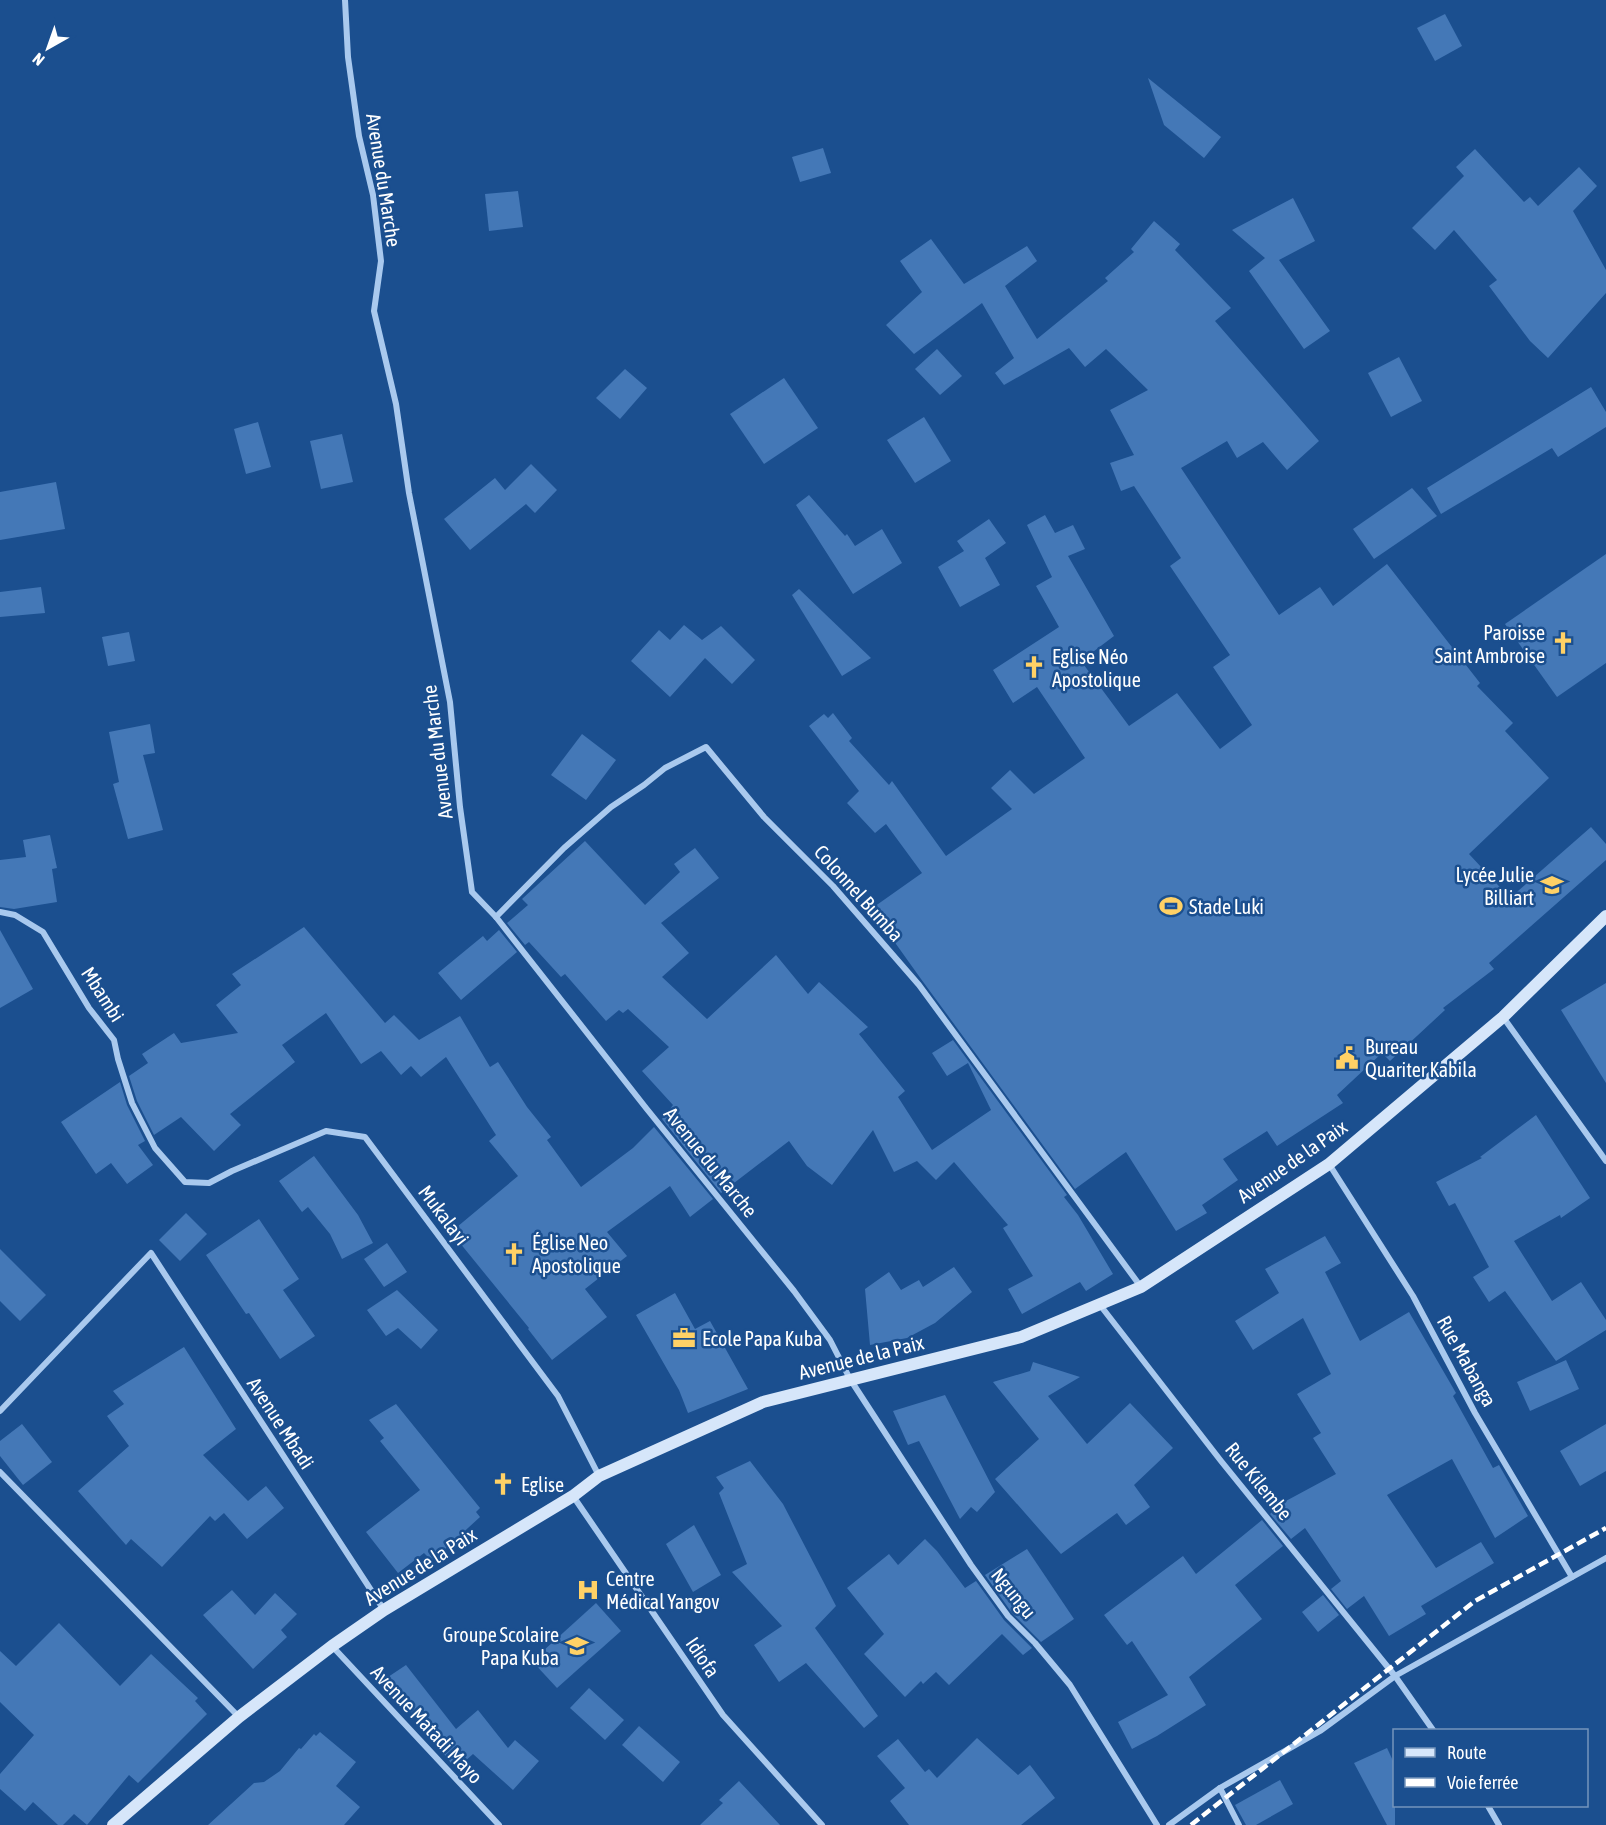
<svg xmlns="http://www.w3.org/2000/svg" width="1606" height="1825" viewBox="0 0 1606 1825" font-family="'Asap Condensed',sans-serif">
  <style>
    .building { fill: #4478b7 }
    .lines { fill: none; stroke-linecap: round; stroke-linejoin: round }
    .street { stroke: #a9c9ee; stroke-width: 6 }
    .secondary { stroke: #d6e6fa; stroke-width: 12 }
    .rail { stroke: #fff; stroke-width: 4.5; stroke-dasharray: 10 4.5; stroke-linecap: butt }
    .labels { text-anchor: middle; dominant-baseline: central; stroke-width: 5; stroke-linejoin: round; paint-order: stroke }
    .street-label { font-size: 20px; fill: #fff; stroke: #1b4f8f }
    .poi-label { font-size: 20px; fill: #fff; stroke: #1b4f8f; text-anchor: start }
  </style>
  <rect width="100%" height="100%" fill="#1b4f8f"/>
  <g class="building">
    <path d="M 1445,14 L 1462,46 L 1435,61 L 1417,28 Z"/>
    <path d="M 1148,78 L 1221,137 L 1204,158 L 1164,125 Z"/>
    <path d="M 823,148 L 831,173 L 800,182 L 792,157 Z"/>
    <path d="M 1475,149 L 1524,202 L 1530,197 L 1538,206 L 1579,167 L 1597,186 L 1573,211 L 1606,270 L 1606,293 L 1548,358 L 1530,341 L 1489,286 L 1497,280 L 1454,230 L 1435,250 L 1412,228 L 1464,176 L 1456,167 Z"/>
    <path d="M 518,191 L 523,227 L 489,231 L 485,194 Z"/>
    <path d="M 1293,198 L 1315,241 L 1279,260 L 1330,331 L 1304,349 L 1249,271 L 1265,258 L 1232,230 Z"/>
    <path d="M 1154,221 L 1180,244 L 1175,250 L 1231,308 L 1215,321 L 1319,441 L 1287,470 L 1263,442 L 1237,458 L 1227,441 L 1181,468 L 1279,615 L 1320,587 L 1333,606 L 1387,564 L 1480,683 L 1477,686 L 1513,723 L 1505,731 L 1549,778 L 1469,854 L 1510,898 L 1591,827 L 1606,844 L 1606,860 L 1489,963 L 1494,969 L 1443,1008 L 1445,1010 L 1390,1061 L 1382,1053 L 1337,1095 L 1343,1103 L 1277,1146 L 1267,1131 L 1223,1159 L 1238,1180 L 1202,1205 L 1207,1213 L 1176,1231 L 1126,1152 L 1075,1189 L 921,979 L 871,909 L 922,873 L 886,824 L 875,833 L 847,803 L 859,791 L 809,726 L 824,714 L 828,718 L 833,713 L 852,738 L 849,741 L 889,785 L 892,781 L 946,856 L 1012,809 L 991,788 L 1010,770 L 1034,794 L 1085,758 L 1037,687 L 1013,703 L 993,670 L 1059,627 L 1036,586 L 1052,577 L 1027,525 L 1045,515 L 1055,533 L 1073,525 L 1085,549 L 1068,556 L 1114,636 L 1081,661 L 1129,726 L 1177,693 L 1220,749 L 1252,725 L 1213,667 L 1230,655 L 1170,566 L 1181,558 L 1134,486 L 1121,491 L 1110,463 L 1134,455 L 1110,410 L 1148,390 L 1106,349 L 1085,367 L 1069,348 L 1004,385 L 995,373 L 1014,358 L 982,303 L 914,354 L 886,325 L 922,292 L 900,261 L 931,239 L 964,284 L 1027,246 L 1037,261 L 1005,286 L 1037,339 L 1108,281 L 1105,278 L 1134,252 L 1131,249 Z"/>
    <path d="M 937,349 L 962,376 L 940,395 L 915,369 Z"/>
    <path d="M 1399,357 L 1422,401 L 1391,417 L 1368,373 Z"/>
    <path d="M 625,369 L 647,388 L 620,419 L 596,398 Z"/>
    <path d="M 784,378 L 818,428 L 764,464 L 730,414 Z"/>
    <path d="M 1591,387 L 1606,412 L 1606,427 L 1558,457 L 1552,448 L 1441,514 L 1427,488 Z"/>
    <path d="M 924,417 L 951,461 L 915,483 L 887,440 Z"/>
    <path d="M 258,422 L 271,467 L 246,474 L 234,429 Z"/>
    <path d="M 342,434 L 353,482 L 321,489 L 310,441 Z"/>
    <path d="M 531,464 L 557,490 L 535,513 L 526,504 L 470,550 L 444,519 L 495,478 L 505,490 Z"/>
    <path d="M 56,482 L 65,529 L 0,540 L 0,492 Z"/>
    <path d="M 1412,488 L 1437,516 L 1374,559 L 1353,529 Z"/>
    <path d="M 809,495 L 845,536 L 847,534 L 855,546 L 882,529 L 902,563 L 853,594 L 796,505 Z"/>
    <path d="M 989,519 L 1006,543 L 985,558 L 1000,585 L 960,607 L 938,567 L 964,551 L 957,541 Z"/>
    <path d="M 1606,554 L 1606,663 L 1557,697 L 1505,624 Z"/>
    <path d="M 41,587 L 45,613 L 0,617 L 0,592 Z"/>
    <path d="M 799,589 L 871,658 L 842,676 L 792,595 Z"/>
    <path d="M 684,625 L 702,640 L 721,626 L 755,660 L 732,684 L 705,658 L 670,697 L 631,661 L 659,630 L 670,640 Z"/>
    <path d="M 129,632 L 135,661 L 108,666 L 102,637 Z"/>
    <path d="M 150,724 L 155,753 L 143,755 L 163,830 L 128,839 L 113,784 L 119,782 L 109,732 Z"/>
    <path d="M 582,734 L 616,760 L 586,800 L 551,775 Z"/>
    <path d="M 50,835 L 57,868 L 52,869 L 57,902 L 14,909 L 0,907 L 0,860 L 26,857 L 23,840 Z"/>
    <path d="M 585,841 L 645,905 L 680,872 L 674,864 L 695,848 L 719,878 L 661,923 L 689,953 L 662,977 L 707,1019 L 776,955 L 808,994 L 819,982 L 868,1027 L 859,1034 L 905,1091 L 898,1097 L 932,1150 L 991,1110 L 968,1063 L 947,1076 L 932,1053 L 953,1040 L 1067,1195 L 1064,1197 L 1078,1215 L 1113,1274 L 1086,1291 L 1080,1282 L 1022,1314 L 1008,1289 L 1033,1276 L 1003,1228 L 1008,1225 L 954,1162 L 936,1180 L 917,1161 L 894,1172 L 873,1130 L 832,1185 L 807,1166 L 789,1141 L 721,1193 L 662,1119 L 673,1105 L 642,1071 L 669,1047 L 628,1009 L 623,1013 L 619,1010 L 606,1021 L 565,974 L 561,977 L 529,942 L 525,945 L 507,923 L 528,905 L 522,899 Z"/>
    <path d="M 304,927 L 385,1023 L 394,1015 L 419,1040 L 460,1016 L 490,1067 L 498,1062 L 527,1107 L 551,1137 L 547,1140 L 581,1187 L 633,1148 L 654,1127 L 713,1199 L 690,1217 L 670,1186 L 607,1232 L 627,1256 L 585,1289 L 607,1317 L 552,1360 L 528,1329 L 529,1328 L 451,1232 L 518,1176 L 489,1141 L 496,1135 L 446,1057 L 421,1077 L 411,1066 L 401,1075 L 381,1051 L 361,1064 L 326,1013 L 282,1045 L 295,1062 L 230,1114 L 241,1125 L 214,1151 L 181,1117 L 154,1135 L 137,1101 L 129,1076 L 148,1063 L 142,1054 L 174,1033 L 181,1043 L 238,1033 L 216,1005 L 241,985 L 232,974 Z"/>
    <path d="M 0,930 L 33,989 L 0,1008 Z"/>
    <path d="M 499,930 L 517,952 L 461,1000 L 438,973 L 483,936 L 487,941 Z"/>
    <path d="M 1606,983 L 1606,1083 L 1561,1010 Z"/>
    <path d="M 120,1082 L 127,1105 L 145,1141 L 138,1145 L 153,1165 L 127,1184 L 111,1163 L 96,1174 L 61,1122 Z"/>
    <path d="M 1536,1115 L 1590,1198 L 1561,1218 L 1560,1215 L 1514,1241 L 1552,1301 L 1581,1282 L 1606,1320 L 1606,1330 L 1556,1361 L 1505,1291 L 1489,1302 L 1473,1277 L 1489,1267 L 1455,1203 L 1449,1206 L 1436,1182 L 1482,1158 L 1480,1157 Z"/>
    <path d="M 314,1156 L 358,1215 L 373,1243 L 342,1259 L 330,1234 L 308,1207 L 302,1212 L 279,1181 Z"/>
    <path d="M 186,1213 L 207,1234 L 180,1261 L 159,1240 Z"/>
    <path d="M 259,1219 L 299,1279 L 283,1290 L 315,1336 L 280,1359 L 249,1313 L 246,1314 L 206,1255 Z"/>
    <path d="M 1325,1236 L 1341,1263 L 1325,1272 L 1360,1341 L 1409,1312 L 1456,1393 L 1453,1396 L 1493,1468 L 1499,1465 L 1528,1516 L 1495,1538 L 1452,1459 L 1387,1495 L 1436,1568 L 1481,1542 L 1494,1563 L 1421,1606 L 1426,1614 L 1389,1636 L 1364,1596 L 1347,1609 L 1331,1589 L 1341,1581 L 1305,1528 L 1291,1539 L 1270,1514 L 1284,1502 L 1336,1474 L 1313,1438 L 1321,1433 L 1297,1394 L 1331,1374 L 1303,1318 L 1253,1350 L 1235,1321 L 1279,1293 L 1265,1269 Z"/>
    <path d="M 387,1243 L 407,1272 L 384,1287 L 364,1259 Z"/>
    <path d="M 0,1249 L 46,1295 L 20,1321 L 0,1301 Z"/>
    <path d="M 954,1267 L 972,1292 L 935,1323 L 907,1338 L 870,1345 L 865,1289 L 889,1272 L 901,1290 L 919,1280 L 923,1287 Z"/>
    <path d="M 397,1290 L 438,1330 L 421,1349 L 398,1328 L 386,1336 L 367,1310 Z"/>
    <path d="M 675,1293 L 695,1329 L 710,1321 L 748,1389 L 688,1413 L 679,1390 L 636,1315 Z"/>
    <path d="M 184,1347 L 236,1429 L 203,1455 L 248,1501 L 266,1486 L 284,1508 L 247,1539 L 224,1513 L 215,1521 L 210,1516 L 162,1567 L 131,1539 L 126,1545 L 78,1491 L 129,1446 L 107,1416 L 124,1404 L 113,1391 Z"/>
    <path d="M 1566,1360 L 1579,1389 L 1530,1411 L 1517,1382 Z"/>
    <path d="M 1033,1362 L 1080,1377 L 1048,1396 L 1087,1444 L 1130,1403 L 1173,1448 L 1134,1485 L 1150,1507 L 1126,1525 L 1117,1513 L 1061,1554 L 995,1479 L 1039,1439 L 993,1382 L 1030,1371 Z"/>
    <path d="M 945,1395 L 995,1492 L 977,1512 L 971,1507 L 960,1519 L 919,1441 L 908,1445 L 893,1411 Z"/>
    <path d="M 396,1404 L 480,1508 L 476,1512 L 480,1517 L 432,1561 L 424,1553 L 398,1573 L 366,1532 L 420,1490 L 380,1441 L 384,1438 L 369,1420 Z"/>
    <path d="M 22,1424 L 52,1462 L 23,1485 L 0,1456 L 0,1441 Z"/>
    <path d="M 1606,1424 L 1606,1471 L 1580,1486 L 1560,1451 Z"/>
    <path d="M 750,1461 L 783,1504 L 836,1606 L 815,1628 L 878,1716 L 864,1728 L 806,1663 L 779,1682 L 754,1645 L 782,1626 L 732,1572 L 747,1564 L 719,1493 L 724,1488 L 716,1477 Z"/>
    <path d="M 1262,1520 L 1283,1546 L 1235,1585 L 1262,1619 L 1189,1677 L 1206,1705 L 1157,1736 L 1132,1749 L 1118,1722 L 1168,1695 L 1132,1641 L 1127,1645 L 1104,1615 L 1183,1556 L 1196,1574 Z"/>
    <path d="M 694,1525 L 721,1575 L 693,1592 L 666,1544 Z"/>
    <path d="M 925,1539 L 937,1551 L 965,1588 L 976,1581 L 1004,1620 L 1032,1648 L 1023,1655 L 1002,1634 L 949,1685 L 936,1672 L 923,1684 L 921,1681 L 905,1697 L 864,1654 L 884,1634 L 847,1588 L 889,1554 L 898,1565 Z"/>
    <path d="M 1027,1549 L 1074,1619 L 1041,1642 L 1012,1613 L 985,1575 Z"/>
    <path d="M 232,1590 L 255,1615 L 275,1593 L 297,1614 L 281,1630 L 287,1637 L 253,1669 L 203,1615 Z"/>
    <path d="M 1323,1595 L 1339,1615 L 1318,1632 L 1302,1612 Z"/>
    <path d="M 596,1603 L 621,1631 L 557,1688 L 532,1661 Z"/>
    <path d="M 59,1623 L 120,1686 L 151,1654 L 198,1698 L 195,1701 L 207,1714 L 138,1783 L 129,1775 L 87,1825 L 74,1814 L 63,1825 L 58,1825 L 33,1802 L 25,1811 L 0,1789 L 0,1774 L 34,1735 L 0,1702 L 0,1651 L 16,1666 Z"/>
    <path d="M 406,1665 L 456,1729 L 478,1710 L 508,1748 L 515,1740 L 539,1761 L 513,1790 L 473,1754 L 464,1762 L 459,1757 L 451,1763 L 385,1679 Z"/>
    <path d="M 589,1688 L 624,1720 L 605,1740 L 570,1708 Z"/>
    <path d="M 639,1726 L 680,1762 L 663,1782 L 622,1745 Z"/>
    <path d="M 320,1732 L 356,1762 L 336,1786 L 360,1807 L 344,1825 L 208,1825 L 254,1783 L 264,1782 L 280,1771 L 299,1748 L 301,1749 L 314,1734 L 316,1736 Z"/>
    <path d="M 977,1738 L 1018,1775 L 1030,1765 L 1055,1798 L 1021,1825 L 909,1825 L 890,1801 L 905,1788 L 877,1756 L 898,1739 L 925,1772 L 929,1769 L 937,1778 Z"/>
    <path d="M 1387,1748 L 1395,1765 L 1395,1825 L 1387,1825 L 1354,1763 Z"/>
    <path d="M 1280,1780 L 1293,1804 L 1256,1825 L 1246,1825 L 1235,1805 Z"/>
    <path d="M 739,1781 L 780,1825 L 700,1825 L 723,1803 L 719,1800 Z"/>
  </g>
  <g class="lines">
    <g class="street">
      <path d="M 345,0 L 348,57 L 359,136 L 373,195 L 381,261 L 374,311 L 396,404 L 409,493 L 450,702 L 460,807 L 472,892 L 496,917 L 646,1108 L 794,1291 L 830,1340 L 850,1379 L 971,1565 L 1008,1616 L 1035,1643 L 1070,1685 L 1157,1825"/>
      <path d="M 0,912 L 15,915 L 43,932 L 89,1008 L 114,1040 L 118,1059 L 132,1103 L 155,1148 L 185,1182 L 209,1183 L 232,1171 L 326,1131 L 365,1137 L 558,1396 L 599,1476"/>
      <path d="M 496,917 L 564,848 L 611,807 L 644,785 L 665,768 L 706,747 L 764,817 L 833,886 L 919,985 L 1141,1287"/>
      <path d="M 1503,1017 L 1606,1161"/>
      <path d="M 1329,1164 L 1413,1296 L 1475,1413 L 1572,1577"/>
      <path d="M 1100,1305 L 1221,1461 L 1395,1676 L 1433,1730"/>
      <path d="M 0,1411 L 151,1253 L 384,1610"/>
      <path d="M 0,1472 L 239,1717"/>
      <path d="M 573,1496 L 723,1715 L 822,1825"/>
      <path d="M 332,1646 L 499,1825"/>
      <path d="M 1220,1788 L 1239,1825"/>
      <path d="M 1488,1806 L 1499,1825"/>
      <path d="M 1169,1825 L 1220,1788 L 1320,1731 L 1395,1676 L 1606,1558"/>
    </g>
    <path class="secondary" d="M 113,1825 L 239,1717 L 332,1646 L 384,1610 L 573,1496 L 599,1476 L 763,1402 L 1021,1337 L 1141,1287 L 1329,1164 L 1503,1017 L 1606,916"/>
    <path class="rail" d="M 1191,1825 L 1475,1601 L 1606,1528"/>
  </g>
  <defs>
    <g id="church-bare" transform="scale(1.8)"><path d="M-1.2-6h2.4v3.5h3.3v2.4h-3.3V6h-2.4V-.1h-3.3v-2.4h3.3Z" fill="#ffd166" stroke="#1b4f8f" stroke-width="2.5" paint-order="stroke"/></g>
    <g id="school-bare" transform="scale(1.8)"><path d="M0-5L7-2L0 1L-7-2ZM-4 1L0 2.5L4 1V4Q0 6-4 4Z" fill="#ffd166" stroke="#1b4f8f" stroke-width="2.5" paint-order="stroke"/></g>
    <g id="stadium-bare" transform="scale(1.8)"><path d="M0-5a6.5 5 0 1 0 0 10a6.5 5 0 1 0 0-10ZM-3.5-1.8h7v3.6h-7Z" fill="#ffd166" stroke="#1b4f8f" stroke-width="2.5" paint-order="stroke"/></g>
    <g id="civic-bare" transform="scale(1.8)"><path d="M-.6-6.5H3V-4.5H.6V-3L4-1V1h2V6H-6V1h2V-1L-.6-3ZM-1.2 2.5V6h2.4V2.5Z" fill="#ffd166" stroke="#1b4f8f" stroke-width="2.5" paint-order="stroke"/></g>
    <g id="office-bare" transform="scale(1.8)"><path d="M-6-3h4V-5.5h4V-3h4V5H-6ZM-1-4.5V-3h2v-1.5ZM-6 0V1H6V0Z" fill="#ffd166" stroke="#1b4f8f" stroke-width="2.5" paint-order="stroke"/></g>
    <g id="hospital-bare" transform="scale(1.8)"><path d="M-5-5h3v3.5h4V-5h3V5h-3V1.5h-4V5h-3Z" fill="#ffd166" stroke="#1b4f8f" stroke-width="2.5" paint-order="stroke"/></g>
  </defs>
  <g fill-rule="evenodd">
    <use href="#church-bare" x="1563" y="643"/>
    <use href="#church-bare" x="1034" y="667"/>
    <use href="#school-bare" x="1552" y="885"/>
    <use href="#stadium-bare" x="1171" y="906"/>
    <use href="#civic-bare" x="1347" y="1058"/>
    <use href="#church-bare" x="514" y="1254"/>
    <use href="#office-bare" x="684" y="1338"/>
    <use href="#church-bare" x="503" y="1484"/>
    <use href="#hospital-bare" x="588" y="1590"/>
    <use href="#school-bare" x="577" y="1646"/>
  </g>
  <g class="labels">
    <g class="street-label">
      <text transform="translate(384 180) rotate(81)">Avenue du Marche</text>
      <text transform="translate(437 752) rotate(-97)">Avenue du Marche</text>
      <text transform="translate(859 893) rotate(48)">Colonnel Bumba</text>
      <text transform="translate(103 994) rotate(57)">Mbambi</text>
      <text transform="translate(1292 1161) rotate(-35)">Avenue de la Paix</text>
      <text transform="translate(711 1162) rotate(51)">Avenue du Marche</text>
      <text transform="translate(444 1215) rotate(53)">Mukalayi</text>
      <text transform="translate(861 1357) rotate(-14)">Avenue de la Paix</text>
      <text transform="translate(1467 1361) rotate(61)">Rue Mabanga</text>
      <text transform="translate(281 1423) rotate(57)">Avenue Mbadi</text>
      <text transform="translate(1259 1481) rotate(51)">Rue Kilembe</text>
      <text transform="translate(420 1566) rotate(-32)">Avenue de la Paix</text>
      <text transform="translate(1014 1593) rotate(51)">Ngungu</text>
      <text transform="translate(703 1657) rotate(56)">Idiofa</text>
      <text transform="translate(427 1724) rotate(47)">Avenue Matadi Mayo</text>
    </g>
    <g class="poi-label">
      <text x="1545" y="632" text-anchor="end">Paroisse<tspan x="1545" dy="23">Saint Ambroise</tspan></text>
      <text x="1052" y="656">Eglise Néo<tspan x="1052" dy="23">Apostolique</tspan></text>
      <text x="1534" y="874" text-anchor="end">Lycée Julie<tspan x="1534" dy="23">Billiart</tspan></text>
      <text x="1189" y="906">Stade Luki</text>
      <text x="1365" y="1046">Bureau<tspan x="1365" dy="23">Quariter Kabila</tspan></text>
      <text x="532" y="1242">Église Neo<tspan x="532" dy="23">Apostolique</tspan></text>
      <text x="702" y="1338">Ecole Papa Kuba</text>
      <text x="521" y="1484">Eglise</text>
      <text x="606" y="1578">Centre<tspan x="606" dy="23">Médical Yangov</tspan></text>
      <text x="559" y="1634" text-anchor="end">Groupe Scolaire<tspan x="559" dy="23">Papa Kuba</tspan></text>
    </g>
  </g>
  <rect x="1393" y="1729" width="195" height="78" fill="#1b4f8f" stroke="#7695bc" stroke-width="1.5"/>
  <rect x="1405" y="1748" width="30" height="9" fill="#d6e6fa" stroke="#7695bc" stroke-width="1.5"/>
  <text x="1447" y="1759" font-size="18" fill="#ffffff">Route</text>
  <rect x="1405" y="1778" width="30" height="9" fill="#ffffff" stroke="#7695bc" stroke-width="1.5"/>
  <text x="1447" y="1789" font-size="18" fill="#ffffff">Voie ferrée</text>
  <g transform="translate(48 48) rotate(220)" stroke="#1b4f8f" stroke-width="4.5" paint-order="stroke">
  <path d="M0-4.5L10 22L0 15L-10 22Z" fill="#ffffff"/>
  <text y="-9" font-size="16" font-weight="bold" text-anchor="middle" fill="#ffffff">N</text>
  </g>
</svg>
